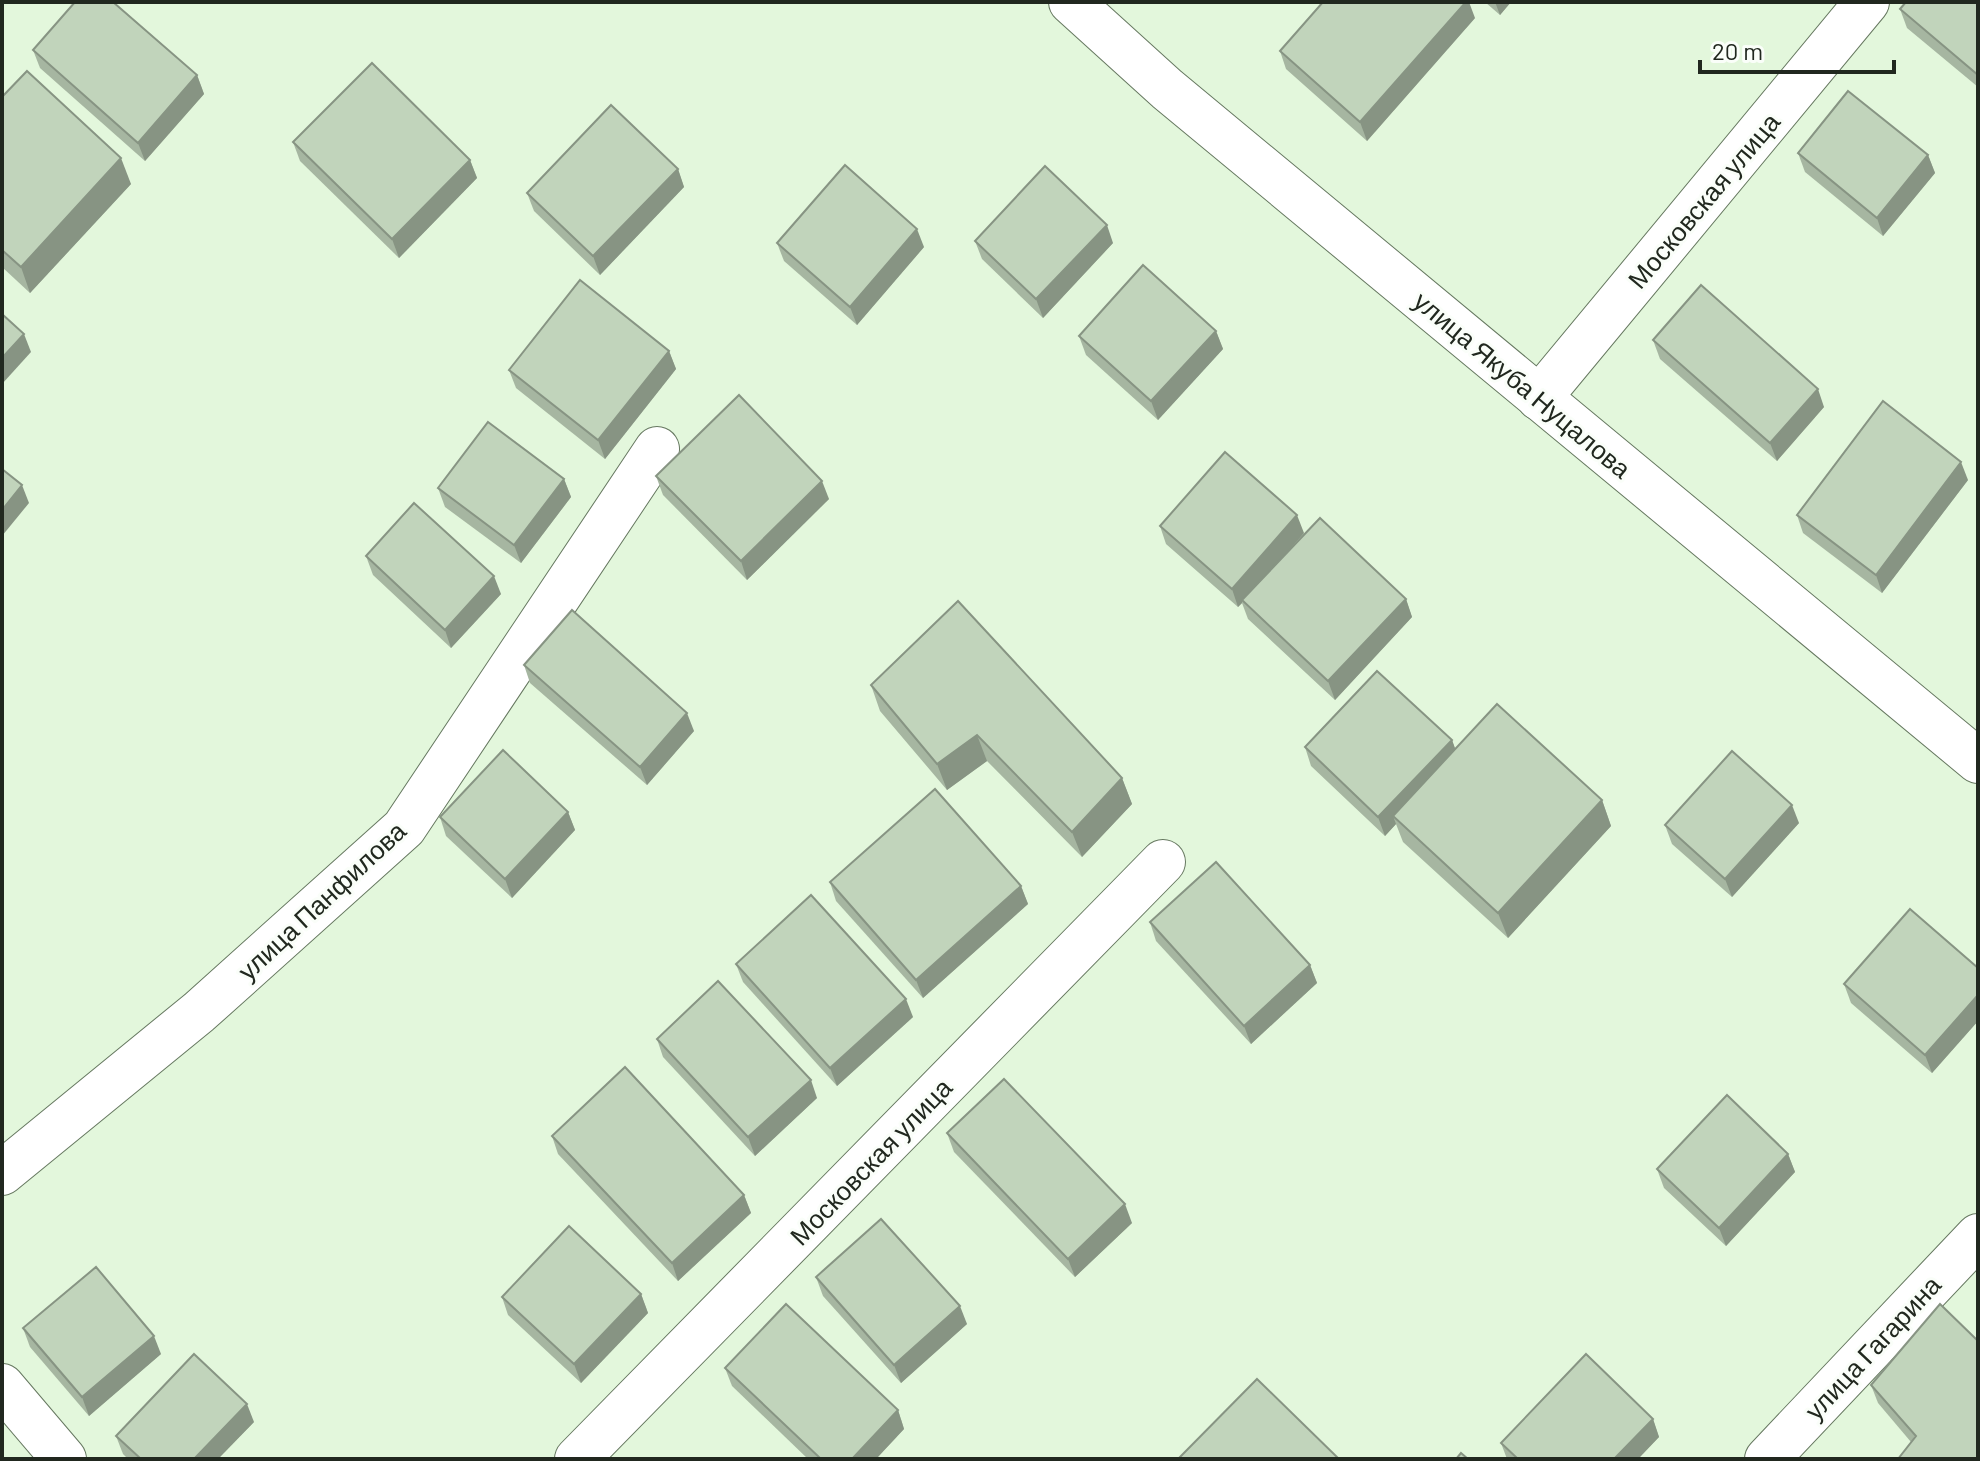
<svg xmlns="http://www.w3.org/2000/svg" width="1980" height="1461" viewBox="0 0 1980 1461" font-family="Barlow,sans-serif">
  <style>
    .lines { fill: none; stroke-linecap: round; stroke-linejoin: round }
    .minor-casing { stroke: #667860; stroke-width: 46 }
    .minor { stroke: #fff; stroke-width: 44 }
    .wall { fill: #a6b6a1 }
    .shaded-wall { fill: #879483 }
    .building { fill: #c1d4bb; stroke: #879483; stroke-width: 2 }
    .labels { text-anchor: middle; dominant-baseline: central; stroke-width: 6; stroke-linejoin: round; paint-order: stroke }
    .street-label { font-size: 26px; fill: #21281f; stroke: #fafef9 }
  </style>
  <rect width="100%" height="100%" fill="#e3f7dc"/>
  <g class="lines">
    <g class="minor-casing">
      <g id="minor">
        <path d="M 1071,2 L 1167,89 L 1978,761"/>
        <path d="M 1539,398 L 1867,2"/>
        <path d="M 2,1173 L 199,1012 L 404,828 L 657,449"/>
        <path d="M 2,1386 L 64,1459"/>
        <path d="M 577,1459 L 1163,862"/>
        <path d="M 1767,1459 L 1978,1236"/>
      </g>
    </g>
    <use href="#minor" class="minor"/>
  </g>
  <g class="wall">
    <path d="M 1485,2 L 1511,2 L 1500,15 Z"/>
    <path d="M 1978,2 L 1978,87 L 1907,28 L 1900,9 Z"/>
    <path d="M 1475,18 L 1367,141 L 1286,69 L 1280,51 Z"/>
    <path d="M 33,50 L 197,75 L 204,94 L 145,161 L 40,68 Z"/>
    <path d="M 2,97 L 131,184 L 30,293 L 2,267 Z"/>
    <path d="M 293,142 L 470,160 L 477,178 L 399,258 L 300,161 Z"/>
    <path d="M 1798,153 L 1928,155 L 1935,173 L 1883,236 L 1805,172 Z"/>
    <path d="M 678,169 L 684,187 L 600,275 L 534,211 L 527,193 Z"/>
    <path d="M 975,241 L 1113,243 L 1043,318 L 982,259 Z"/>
    <path d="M 777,243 L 924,247 L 857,325 L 784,261 Z"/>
    <path d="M 1216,331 L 1223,349 L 1158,420 L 1086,355 L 1079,336 Z"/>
    <path d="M 1653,340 L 1824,407 L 1777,461 L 1660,359 Z"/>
    <path d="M 669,351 L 676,369 L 605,459 L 516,388 L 509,370 Z"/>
    <path d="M 656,476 L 829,499 L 747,580 L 663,495 Z"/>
    <path d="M 564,479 L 571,497 L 521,563 L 445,507 L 438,488 Z"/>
    <path d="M 1968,480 L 1882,593 L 1803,533 L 1797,515 Z"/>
    <path d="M 1160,526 L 1304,533 L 1281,559 L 1406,599 L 1412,617 L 1335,700 L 1248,619 L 1242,603 L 1238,607 L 1166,544 Z"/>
    <path d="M 366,556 L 501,594 L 451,648 L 373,575 Z"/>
    <path d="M 524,665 L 694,731 L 647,785 L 530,683 Z"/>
    <path d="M 871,685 L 1122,778 L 1132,804 L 1082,857 L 987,761 L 947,790 L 880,711 Z"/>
    <path d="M 1452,740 L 1455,749 L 1602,800 L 1611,826 L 1508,938 L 1403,842 L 1396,824 L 1385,836 L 1311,766 L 1305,747 Z"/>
    <path d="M 568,812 L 575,830 L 512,898 L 446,836 L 440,817 Z"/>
    <path d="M 1799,823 L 1732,897 L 1672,844 L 1665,825 Z"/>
    <path d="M 830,882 L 1021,886 L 1028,904 L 923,998 L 836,901 Z"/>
    <path d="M 1150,922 L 1310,965 L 1317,983 L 1251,1044 L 1156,941 Z"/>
    <path d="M 736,964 L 913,1017 L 837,1086 L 743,982 Z"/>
    <path d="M 1978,968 L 1978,1021 L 1932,1073 L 1851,1003 L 1844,984 Z"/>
    <path d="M 657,1039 L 817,1098 L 755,1156 L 663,1057 Z"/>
    <path d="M 947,1133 L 1132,1223 L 1075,1277 L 954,1152 Z"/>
    <path d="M 552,1136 L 744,1195 L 751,1213 L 678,1281 L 558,1154 Z"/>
    <path d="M 1788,1154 L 1795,1172 L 1726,1246 L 1664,1188 L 1657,1169 Z"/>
    <path d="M 816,1277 L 967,1324 L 901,1383 L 823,1296 Z"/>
    <path d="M 641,1294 L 648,1313 L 581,1383 L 508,1315 L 502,1297 Z"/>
    <path d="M 23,1328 L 161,1354 L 89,1416 L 30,1347 Z"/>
    <path d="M 1978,1341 L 1911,1442 L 1878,1403 L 1871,1385 Z"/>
    <path d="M 725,1368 L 898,1410 L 904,1429 L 876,1459 L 808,1459 L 732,1386 Z"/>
    <path d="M 1653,1419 L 1659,1437 L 1638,1459 L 1507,1459 L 1501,1443 Z"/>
    <path d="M 254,1422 L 218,1459 L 128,1459 L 123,1454 L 116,1436 Z"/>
  </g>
  <g class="shaded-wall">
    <path d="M 1466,2 L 1469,2 L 1475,18 L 1367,141 L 1360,122 Z"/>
    <path d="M 1495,2 L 1511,2 L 1500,15 Z"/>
    <path d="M 197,75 L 204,94 L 145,161 L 138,143 Z"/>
    <path d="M 1928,155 L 1935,173 L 1883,236 L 1877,218 Z"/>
    <path d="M 121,158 L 131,184 L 30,293 L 21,267 Z"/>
    <path d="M 470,160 L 477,178 L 399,258 L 392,239 Z"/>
    <path d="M 678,169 L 684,187 L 600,275 L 593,256 Z"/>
    <path d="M 1107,225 L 1113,243 L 1043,318 L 1036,299 Z"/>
    <path d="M 917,229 L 924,247 L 857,325 L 850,307 Z"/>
    <path d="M 1216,331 L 1223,349 L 1158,420 L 1151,401 Z"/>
    <path d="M 24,334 L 31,352 L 2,384 L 2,358 Z"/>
    <path d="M 669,351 L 676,369 L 605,459 L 598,440 Z"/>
    <path d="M 1818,389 L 1824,407 L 1777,461 L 1770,443 Z"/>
    <path d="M 1961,462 L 1968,480 L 1882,593 L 1876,575 Z"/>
    <path d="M 564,479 L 571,497 L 521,563 L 514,545 Z"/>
    <path d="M 822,481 L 829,499 L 747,580 L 741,561 Z"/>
    <path d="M 22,485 L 29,503 L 2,536 L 2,510 Z"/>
    <path d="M 1297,515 L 1304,533 L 1243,602 L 1242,600 L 1242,603 L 1238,607 L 1232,589 Z"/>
    <path d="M 494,576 L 501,594 L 451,648 L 445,630 Z"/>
    <path d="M 1406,599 L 1412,617 L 1335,700 L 1328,681 Z"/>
    <path d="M 687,713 L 694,731 L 647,785 L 640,767 Z"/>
    <path d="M 977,735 L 987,761 L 947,790 L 937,764 Z"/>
    <path d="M 1452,740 L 1459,759 L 1393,816 L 1396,824 L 1385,836 L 1378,817 Z"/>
    <path d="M 1122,778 L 1132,804 L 1082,857 L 1072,832 Z"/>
    <path d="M 1602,800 L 1611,826 L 1508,938 L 1498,913 Z"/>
    <path d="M 1792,805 L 1799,823 L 1732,897 L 1725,879 Z"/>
    <path d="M 568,812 L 575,830 L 512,898 L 505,879 Z"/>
    <path d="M 1021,886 L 1028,904 L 923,998 L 916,980 Z"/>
    <path d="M 1310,965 L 1317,983 L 1251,1044 L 1244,1026 Z"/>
    <path d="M 1978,995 L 1978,1021 L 1932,1073 L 1925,1055 Z"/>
    <path d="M 906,999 L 913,1017 L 837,1086 L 830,1068 Z"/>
    <path d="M 811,1080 L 817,1098 L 755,1156 L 748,1137 Z"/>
    <path d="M 1788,1154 L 1795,1172 L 1726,1246 L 1719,1228 Z"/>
    <path d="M 744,1195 L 751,1213 L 678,1281 L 672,1263 Z"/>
    <path d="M 1125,1204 L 1132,1223 L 1075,1277 L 1068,1259 Z"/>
    <path d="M 641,1294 L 648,1313 L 581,1383 L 574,1364 Z"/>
    <path d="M 960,1306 L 967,1324 L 901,1383 L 894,1365 Z"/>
    <path d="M 154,1336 L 161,1354 L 89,1416 L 82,1397 Z"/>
    <path d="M 247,1404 L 254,1422 L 218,1459 L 194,1459 Z"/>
    <path d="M 898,1410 L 904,1429 L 876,1459 L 852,1459 Z"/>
    <path d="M 1653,1419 L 1659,1437 L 1638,1459 L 1614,1459 Z"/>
  </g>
  <g class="building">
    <path d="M 75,2 L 113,2 L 197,75 L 138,143 L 33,50 Z"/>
    <path d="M 1323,2 L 1466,2 L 1360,122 L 1280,51 Z"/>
    <path d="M 1906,2 L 1978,2 L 1978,75 L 1900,9 Z"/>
    <path d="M 372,63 L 470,160 L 392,239 L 293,142 Z"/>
    <path d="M 27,71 L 121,158 L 21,267 L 2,250 L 2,97 Z"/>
    <path d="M 1848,91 L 1928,155 L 1877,218 L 1798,153 Z"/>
    <path d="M 611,105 L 678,169 L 593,256 L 527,193 Z"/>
    <path d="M 845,165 L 917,229 L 850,307 L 777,243 Z"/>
    <path d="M 1045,166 L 1107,225 L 1036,299 L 975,241 Z"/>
    <path d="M 1143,265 L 1216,331 L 1151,401 L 1079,336 Z"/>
    <path d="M 580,280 L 669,351 L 598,440 L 509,370 Z"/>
    <path d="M 1701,285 L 1818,389 L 1770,443 L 1653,340 Z"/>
    <path d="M 2,314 L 24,334 L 2,358 Z"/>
    <path d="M 739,395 L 822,481 L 741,561 L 656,476 Z"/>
    <path d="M 1883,401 L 1961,462 L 1876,575 L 1797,515 Z"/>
    <path d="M 488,422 L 564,479 L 514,545 L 438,488 Z"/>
    <path d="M 1225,452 L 1297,515 L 1232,589 L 1160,526 Z"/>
    <path d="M 2,469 L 22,485 L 2,510 Z"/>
    <path d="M 414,503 L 494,576 L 445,630 L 366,556 Z"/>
    <path d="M 1320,518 L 1406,599 L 1328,681 L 1242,600 Z"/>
    <path d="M 958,601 L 1122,778 L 1072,832 L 977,735 L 937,764 L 871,685 Z"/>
    <path d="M 572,610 L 687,713 L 640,767 L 524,665 Z"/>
    <path d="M 1377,671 L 1452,740 L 1378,817 L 1305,747 Z"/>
    <path d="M 1497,704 L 1602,800 L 1498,913 L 1393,816 Z"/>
    <path d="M 503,750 L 568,812 L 505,879 L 440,817 Z"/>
    <path d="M 1732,751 L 1792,805 L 1725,879 L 1665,825 Z"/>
    <path d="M 935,789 L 1021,886 L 916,980 L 830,882 Z"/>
    <path d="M 1216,862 L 1310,965 L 1244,1026 L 1150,922 Z"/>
    <path d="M 811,895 L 906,999 L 830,1068 L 736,964 Z"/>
    <path d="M 1910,909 L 1978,968 L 1978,995 L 1925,1055 L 1844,984 Z"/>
    <path d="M 718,981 L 811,1080 L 748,1137 L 657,1039 Z"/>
    <path d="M 625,1067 L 744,1195 L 672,1263 L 552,1136 Z"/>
    <path d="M 1004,1079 L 1125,1204 L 1068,1259 L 947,1133 Z"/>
    <path d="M 1727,1095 L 1788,1154 L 1719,1228 L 1657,1169 Z"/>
    <path d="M 881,1219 L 960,1306 L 894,1365 L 816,1277 Z"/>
    <path d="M 569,1226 L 641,1294 L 574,1364 L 502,1297 Z"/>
    <path d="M 96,1267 L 154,1336 L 82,1397 L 23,1328 Z"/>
    <path d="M 786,1304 L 898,1410 L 852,1459 L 821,1459 L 725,1368 Z"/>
    <path d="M 1940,1304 L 1978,1341 L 1978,1458 L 1977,1459 L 1898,1459 L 1916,1436 L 1871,1385 Z"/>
    <path d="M 194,1354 L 247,1404 L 194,1459 L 141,1459 L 116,1436 Z"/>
    <path d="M 1586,1354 L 1653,1419 L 1614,1459 L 1518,1459 L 1501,1443 Z"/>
    <path d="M 1257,1379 L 1339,1459 L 1178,1459 Z"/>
    <path d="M 1461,1453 L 1468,1459 L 1456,1459 Z"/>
  </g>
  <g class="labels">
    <g class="street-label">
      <text transform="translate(1703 200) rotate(-50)">Московская улица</text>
      <text transform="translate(1523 384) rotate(40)">улица Якуба Нуцалова</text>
      <text transform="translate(321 900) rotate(-43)">улица Панфилова</text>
      <text transform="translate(870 1161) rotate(-46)">Московская улица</text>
      <text transform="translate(1872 1347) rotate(-47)">улица Гагарина</text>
    </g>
  </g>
  <rect width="1980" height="1461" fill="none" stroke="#21281f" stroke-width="8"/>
  <path d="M1700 60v12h194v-12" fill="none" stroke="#21281f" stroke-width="4"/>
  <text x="1712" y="60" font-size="24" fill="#21281f" stroke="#fafef9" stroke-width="6" paint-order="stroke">20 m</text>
</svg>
